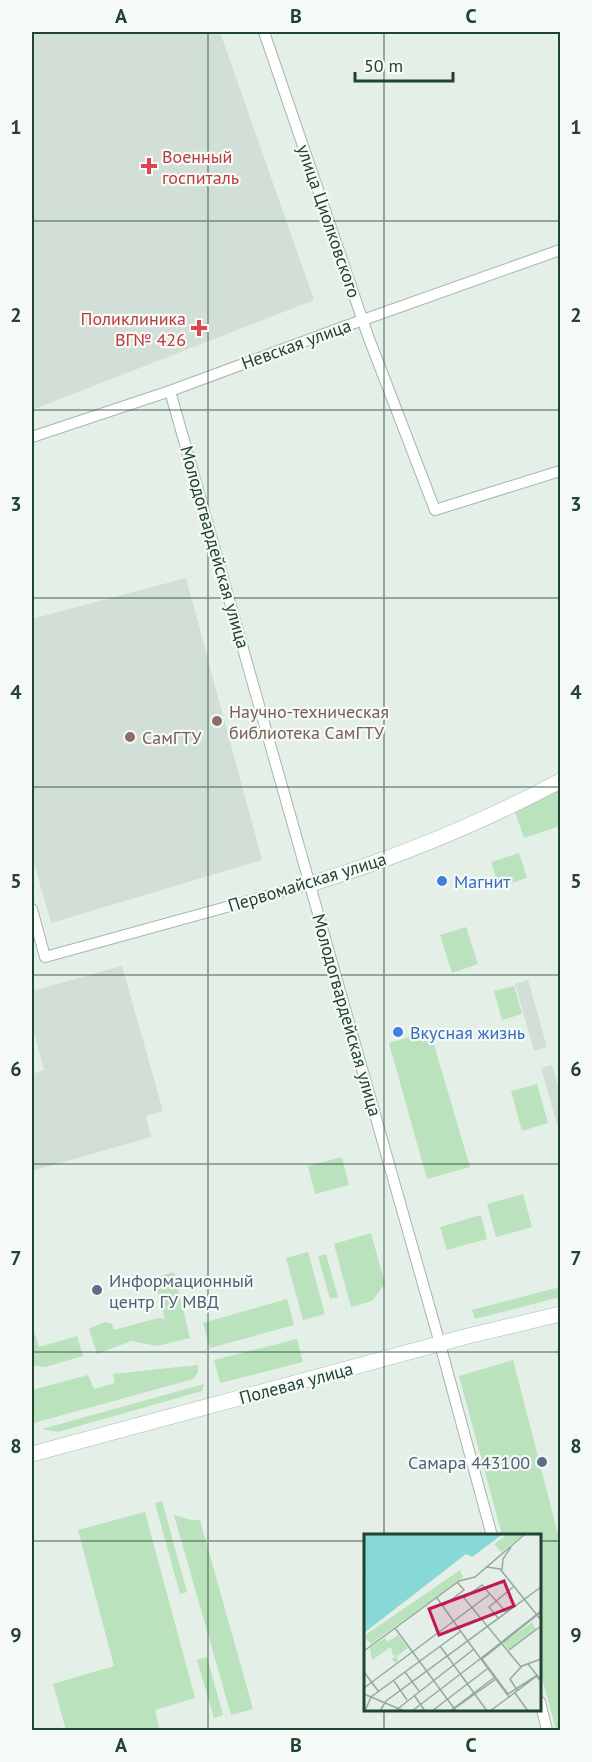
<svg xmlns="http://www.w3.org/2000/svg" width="592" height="1762" viewBox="0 0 592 1762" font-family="'PT Sans',sans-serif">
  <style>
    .built { fill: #d1dfd6 }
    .green { fill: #bae2bd }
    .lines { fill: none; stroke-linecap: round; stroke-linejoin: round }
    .street-casing { stroke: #a5b8ad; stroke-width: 12 }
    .secondary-casing { stroke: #a3bfb0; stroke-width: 16 }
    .street { stroke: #fff; stroke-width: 10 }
    .secondary { stroke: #fff; stroke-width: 15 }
    .grid { fill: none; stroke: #204333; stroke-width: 1.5; stroke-opacity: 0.55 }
    .health-dot { fill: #e0444e; stroke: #f5faf6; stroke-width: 2 }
    .education-dot { fill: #8d6e63; stroke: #f5faf6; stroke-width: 2 }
    .shop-dot { fill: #3f7fe0; stroke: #f5faf6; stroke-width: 2 }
    .service-dot { fill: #5c6f8a; stroke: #f5faf6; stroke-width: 2 }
    .labels { text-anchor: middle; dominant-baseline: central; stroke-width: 4.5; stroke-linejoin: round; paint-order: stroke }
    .health-label { font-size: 18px; fill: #be3a42; stroke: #f5faf6; text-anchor: start }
    .street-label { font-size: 18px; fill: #204333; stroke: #f5faf6 }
    .education-label { font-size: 18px; fill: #785e54; stroke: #f5faf6; text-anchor: start }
    .shop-label { font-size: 18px; fill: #366cbe; stroke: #f5faf6; text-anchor: start }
    .service-label { font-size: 18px; fill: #4e5e75; stroke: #f5faf6; text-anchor: start }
    .inset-river { fill: none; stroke: #86d9d6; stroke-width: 3 }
    .inset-road { fill: none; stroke: #95aa9f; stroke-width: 1.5 }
    .view { fill: #c2185b; fill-opacity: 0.15; stroke: #c2185b; stroke-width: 3 }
    .inset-edge { fill: none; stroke: #204333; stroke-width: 3 }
    .neatline { fill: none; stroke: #204333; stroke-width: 2 }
    .grid-label { font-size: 20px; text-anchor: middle; font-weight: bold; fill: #204333 }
  </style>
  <rect width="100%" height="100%" fill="#e3efe7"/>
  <g class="built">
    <path d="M 32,32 L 220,32 L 314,300 L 32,410 Z"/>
    <path d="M 186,578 L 262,860 L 51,923 L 32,856 L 32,619 Z"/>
    <path d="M 122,966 L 163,1111 L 146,1116 L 151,1137 L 32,1171 L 32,1074 L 44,1070 L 32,1025 L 32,991 Z"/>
    <path d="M 528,980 L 547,1047 L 534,1051 L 515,984 Z"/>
    <path d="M 552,1065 L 560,1094 L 560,1134 L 541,1068 Z"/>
  </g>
  <g class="green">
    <path d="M 558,789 L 560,797 L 560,826 L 524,838 L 514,809 Z"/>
    <path d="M 519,853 L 527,878 L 499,887 L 491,862 Z"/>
    <path d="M 466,927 L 478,964 L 452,973 L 440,935 Z"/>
    <path d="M 514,986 L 522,1014 L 502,1020 L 494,991 Z"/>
    <path d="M 430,1031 L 470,1167 L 427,1179 L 389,1043 Z"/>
    <path d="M 537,1084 L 548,1123 L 522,1131 L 511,1091 Z"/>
    <path d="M 342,1157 L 349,1185 L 315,1194 L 308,1166 Z"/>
    <path d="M 523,1194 L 532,1227 L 496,1237 L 487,1204 Z"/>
    <path d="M 481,1215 L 487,1239 L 447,1250 L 440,1227 Z"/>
    <path d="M 371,1233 L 385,1284 L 372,1301 L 351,1307 L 334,1244 Z"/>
    <path d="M 308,1252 L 325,1314 L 303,1320 L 286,1258 Z"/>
    <path d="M 326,1254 L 338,1297 L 330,1299 L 318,1256 Z"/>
    <path d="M 174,1272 L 190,1338 L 157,1346 L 131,1341 L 97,1354 L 89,1329 L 105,1322 L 112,1324 L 114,1330 L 158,1318 L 165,1319 L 154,1278 Z"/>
    <path d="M 560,1287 L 560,1297 L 475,1319 L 472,1310 Z"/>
    <path d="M 287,1299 L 294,1325 L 210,1348 L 203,1323 Z"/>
    <path d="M 35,1334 L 39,1347 L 77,1336 L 83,1356 L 45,1367 L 32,1365 L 32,1335 Z"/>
    <path d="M 297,1339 L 303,1362 L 220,1383 L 214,1360 Z"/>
    <path d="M 513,1360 L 560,1542 L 560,1730 L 556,1730 L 540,1670 L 540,1536 L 502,1535 L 459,1376 Z"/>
    <path d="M 198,1365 L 198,1372 L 193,1379 L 34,1423 L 32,1414 L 32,1390 L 88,1375 L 94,1389 L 115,1383 L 113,1374 Z"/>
    <path d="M 204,1384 L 202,1391 L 58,1432 L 42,1429 Z"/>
    <path d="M 162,1501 L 187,1592 L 180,1594 L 155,1503 Z"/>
    <path d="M 145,1512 L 195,1698 L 155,1710 L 160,1730 L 66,1730 L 53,1684 L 114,1666 L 78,1530 Z"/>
    <path d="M 174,1515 L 191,1520 L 200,1520 L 253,1709 L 231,1715 Z"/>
    <path d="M 207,1657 L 223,1715 L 214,1718 L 197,1660 Z"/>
  </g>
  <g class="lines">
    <g class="street-casing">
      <g id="street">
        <path d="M 264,32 L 368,336 L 435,510 L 560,471"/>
        <path d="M 170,391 L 440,1344 L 492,1536"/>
        <path d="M 32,437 L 170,391 L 346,326 L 560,250"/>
        <path d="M 32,909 L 45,957 L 310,884"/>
        <path d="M 540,1702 L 547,1730"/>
      </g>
    </g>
    <g class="secondary-casing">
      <g id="secondary">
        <path d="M 310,884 C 396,858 481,823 560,781"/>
        <path d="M 32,1454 L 468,1336 L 560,1314"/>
      </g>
    </g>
    <use href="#street" class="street"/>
    <use href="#secondary" class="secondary"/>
  </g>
  <path class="grid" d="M 208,32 L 208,1730M 384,32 L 384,1536M 32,221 L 560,221M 32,410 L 560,410M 32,598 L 560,598M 32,787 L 560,787M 32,975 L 560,975M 32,1164 L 560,1164M 32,1352 L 560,1352M 32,1541 L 366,1541M 540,1541 L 560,1541M 384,1710 L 384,1730"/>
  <g class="health-dot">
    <path d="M146 157h6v6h6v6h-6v6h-6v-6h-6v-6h6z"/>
    <path d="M196 319h6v6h6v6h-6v6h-6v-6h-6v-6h6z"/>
  </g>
  <g class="education-dot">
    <circle cx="217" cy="721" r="6"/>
    <circle cx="130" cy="737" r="6"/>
  </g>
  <g class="shop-dot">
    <circle cx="442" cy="881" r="6"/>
    <circle cx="398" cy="1032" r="6"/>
  </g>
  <g class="service-dot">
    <circle cx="97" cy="1290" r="6"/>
    <circle cx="542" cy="1462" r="6"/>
  </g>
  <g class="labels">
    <g class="health-label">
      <text x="162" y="156">Военный<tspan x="162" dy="21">госпиталь</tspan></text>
      <text x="186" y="318" text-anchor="end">Поликлиника<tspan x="186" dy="21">ВГ№ 426</tspan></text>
    </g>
    <g class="street-label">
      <text transform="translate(329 221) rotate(71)">улица Циолковского</text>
      <text transform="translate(296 344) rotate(-20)">Невская улица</text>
      <text transform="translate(215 547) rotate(74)">Молодогвардейская улица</text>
      <text transform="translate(307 882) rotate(-17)">Первомайская улица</text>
      <text transform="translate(347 1015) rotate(74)">Молодогвардейская улица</text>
      <text transform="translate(296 1383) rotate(-15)">Полевая улица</text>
    </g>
    <g class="education-label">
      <text x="229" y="711">Научно-техническая<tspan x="229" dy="21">библиотека СамГТУ</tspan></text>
      <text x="142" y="737">СамГТУ</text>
    </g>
    <g class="shop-label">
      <text x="454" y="881">Магнит</text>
      <text x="410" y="1032">Вкусная жизнь</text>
    </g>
    <g class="service-label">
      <text x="109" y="1280">Информационный<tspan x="109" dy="21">центр ГУ МВД</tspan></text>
      <text x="530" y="1462" text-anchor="end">Самара 443100</text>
    </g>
  </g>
  <g transform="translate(364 1534)">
    <rect width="177" height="177" fill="#e3efe7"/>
    <path d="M 144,0 L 160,0 L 137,18 L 130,10 ZM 96,36 L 99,43 L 7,110 L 0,102 ZM 171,86 L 168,89 L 172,95 L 145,116 L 139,109 ZM 34,101 L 44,114 L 32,123 L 34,126 L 31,129 L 28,125 L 33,121 L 29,122 L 27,113 L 8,126 L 6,114 L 21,104 L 24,108 Z" fill="#bae2bd"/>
    <path d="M 0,0 L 139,0 L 108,23 L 102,20 L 0,99 Z" fill="#86d9d6"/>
    <path class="inset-river" d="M 92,0 L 108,19M 101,0 L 115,14M 0,37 L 63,0M 0,52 L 71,0"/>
    <path class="inset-road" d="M 123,33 L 136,35 L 177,86M 138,36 L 139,25 L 147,13M 73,64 L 103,106M 79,72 L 100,56 L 93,48M 142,78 L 118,51 L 100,64 L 157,133M 177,78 L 118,125 L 144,160 L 172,142 L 177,147M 135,85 L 125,73 L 149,53M 31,94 L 92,177M 103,106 L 145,163 L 174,141M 76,112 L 123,177M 145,116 L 177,92M 0,117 L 95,47 L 111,43 L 161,0M 116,125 L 177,77M 164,130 L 177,146M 0,138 L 15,158M 41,138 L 55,157M 30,147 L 43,166M 0,154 L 126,60M 153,156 L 146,145 L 158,132 L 177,125M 151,159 L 164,177M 0,160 L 40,177M 50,161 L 61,177M 1,177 L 7,163 L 97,97M 16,177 L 22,167 L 177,53M 31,177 L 110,115M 48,177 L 116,125M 68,177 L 123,135M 86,177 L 131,143M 87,177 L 132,145M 126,177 L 145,163"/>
    <path class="view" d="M 140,47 L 150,72 L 75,101 L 65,75 Z"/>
    <rect width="177" height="177" class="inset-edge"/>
  </g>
  <rect width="592" height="1762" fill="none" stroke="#f5faf6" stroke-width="66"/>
  <path d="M355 72v9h98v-9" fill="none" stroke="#204333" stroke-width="3"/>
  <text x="364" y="72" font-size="18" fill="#204333" stroke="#f5faf6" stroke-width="4.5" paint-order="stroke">50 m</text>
  <rect x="33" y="33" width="526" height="1696" class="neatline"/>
  <g class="grid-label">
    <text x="121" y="23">A</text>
    <text x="296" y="23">B</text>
    <text x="471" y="23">C</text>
    <text x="16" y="134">1</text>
    <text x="576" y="134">1</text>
    <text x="16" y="322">2</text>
    <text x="576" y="322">2</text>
    <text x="16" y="511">3</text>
    <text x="576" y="511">3</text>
    <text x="16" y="699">4</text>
    <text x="576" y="699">4</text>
    <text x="16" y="888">5</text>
    <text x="576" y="888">5</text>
    <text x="16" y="1076">6</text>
    <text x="576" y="1076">6</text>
    <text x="16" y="1265">7</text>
    <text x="576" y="1265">7</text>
    <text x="16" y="1453">8</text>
    <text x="576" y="1453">8</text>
    <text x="16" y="1642">9</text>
    <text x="576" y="1642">9</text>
    <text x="121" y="1752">A</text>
    <text x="296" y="1752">B</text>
    <text x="471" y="1752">C</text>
  </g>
</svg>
